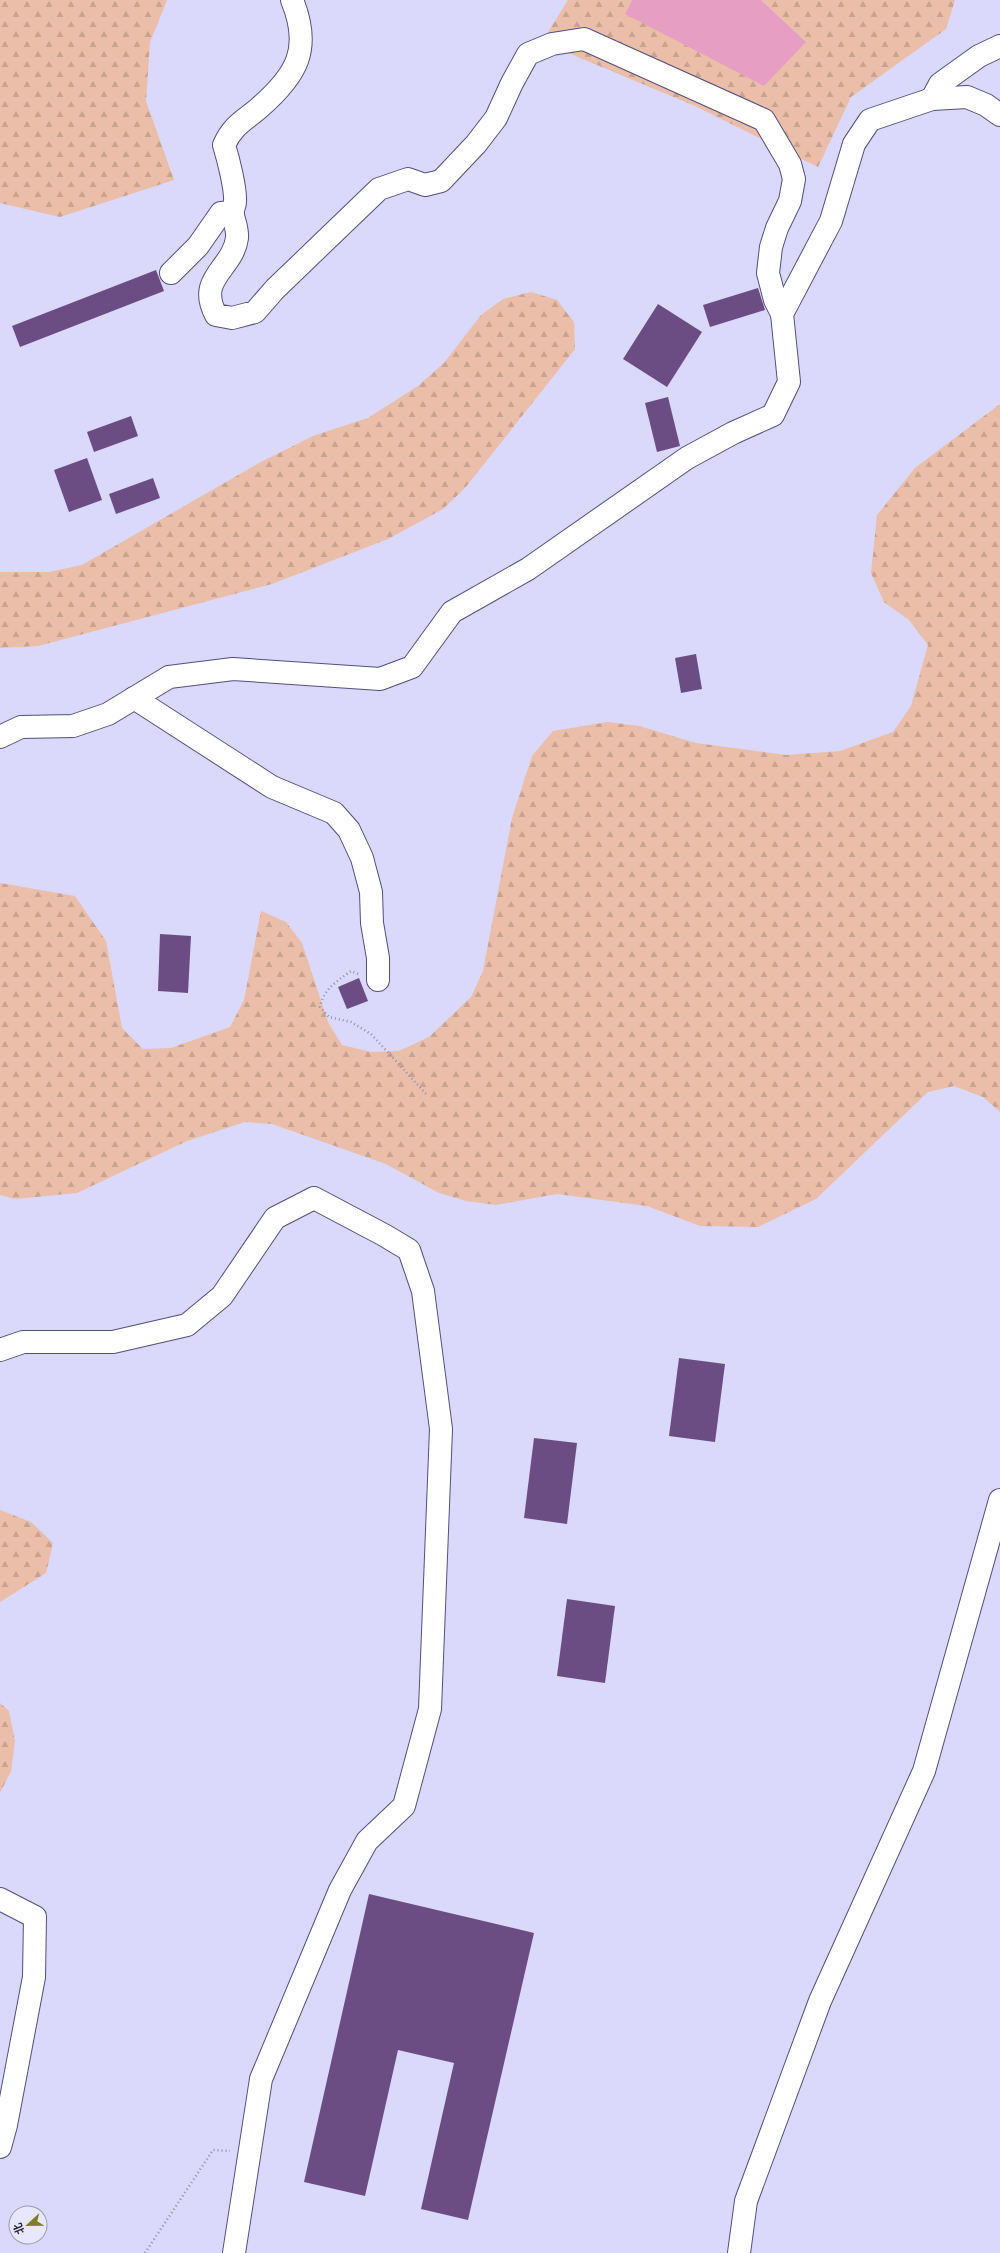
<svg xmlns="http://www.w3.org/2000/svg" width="1000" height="2253" viewBox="0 0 1000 2253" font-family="Arial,'Noto Sans SC',sans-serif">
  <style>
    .forest { fill: url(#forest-firs) }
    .water { fill: #e69fc2 }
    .building { fill: #6b4d84 }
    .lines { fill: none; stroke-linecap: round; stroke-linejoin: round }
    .minor-casing { stroke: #544e7f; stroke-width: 24 }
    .path { stroke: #9290ae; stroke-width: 2.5; stroke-dasharray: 1 3; stroke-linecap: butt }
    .minor { stroke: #fff; stroke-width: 22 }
  </style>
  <defs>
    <pattern id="forest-firs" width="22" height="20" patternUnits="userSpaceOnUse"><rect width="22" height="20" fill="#eabea8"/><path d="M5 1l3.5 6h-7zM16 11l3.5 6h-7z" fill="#c9a392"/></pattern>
  </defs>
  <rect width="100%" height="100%" fill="#dad8fb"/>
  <g class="forest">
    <path d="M 0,0 L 167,0 L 150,42 L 146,101 L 174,180 L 60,217 L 0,203 Z"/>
    <path d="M 568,0 L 632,0 L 625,14 L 806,42 L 761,0 L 955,0 L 946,29 L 851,97 L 818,167 L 695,106 L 542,42 Z"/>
    <path d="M 531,292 L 557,300 L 574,322 L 575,349 L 465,488 L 443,509 L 388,539 L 272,584 L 38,646 L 0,648 L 0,572 L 49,572 L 82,565 L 259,463 L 313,436 L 368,418 L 418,386 L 444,363 L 481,315 L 503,299 Z"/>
    <path d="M 1000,404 L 1000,1112 L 983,1097 L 954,1086 L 928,1092 L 816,1199 L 758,1227 L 700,1226 L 647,1206 L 557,1194 L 496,1205 L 466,1201 L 439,1193 L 386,1164 L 272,1124 L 245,1122 L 187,1141 L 77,1193 L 15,1199 L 0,1195 L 0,883 L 75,896 L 106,941 L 122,1028 L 143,1049 L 171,1048 L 230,1027 L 244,1000 L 261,911 L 286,922 L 302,943 L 328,1022 L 342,1045 L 371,1052 L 399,1051 L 429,1037 L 471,997 L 483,971 L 512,818 L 532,756 L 553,731 L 608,722 L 639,726 L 696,743 L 786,755 L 840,751 L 893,732 L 911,706 L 928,645 L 909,620 L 884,602 L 871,573 L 877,515 L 915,468 Z"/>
    <path d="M 0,1510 L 31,1522 L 53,1543 L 46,1573 L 0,1602 Z"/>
    <path d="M 0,1703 L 9,1711 L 15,1741 L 11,1771 L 0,1793 Z"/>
  </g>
  <path class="water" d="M 632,0 L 761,0 L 806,42 L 764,86 L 625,14 Z"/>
  <g class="building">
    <path d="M 156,270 L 164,291 L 20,347 L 12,326 Z"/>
    <path d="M 758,288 L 765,310 L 710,327 L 703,305 Z"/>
    <path d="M 658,304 L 702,332 L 667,387 L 623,359 Z"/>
    <path d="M 668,397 L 680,446 L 657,452 L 645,403 Z"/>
    <path d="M 131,416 L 138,436 L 94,452 L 87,432 Z"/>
    <path d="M 87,458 L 102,500 L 69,512 L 54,470 Z"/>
    <path d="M 153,478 L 160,498 L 116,514 L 109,494 Z"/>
    <path d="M 696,654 L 702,689 L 681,693 L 675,658 Z"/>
    <path d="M 160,934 L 191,936 L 188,993 L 158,991 Z"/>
    <path d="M 359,978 L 368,1001 L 347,1009 L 338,987 Z"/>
    <path d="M 679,1358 L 725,1364 L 715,1442 L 669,1436 Z"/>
    <path d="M 534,1438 L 577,1443 L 567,1524 L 524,1518 Z"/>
    <path d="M 567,1599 L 615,1606 L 605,1683 L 557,1676 Z"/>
    <path d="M 369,1894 L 534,1933 L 468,2220 L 421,2209 L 454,2063 L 398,2050 L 365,2196 L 304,2182 Z"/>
  </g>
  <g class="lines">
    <g class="minor-casing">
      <g id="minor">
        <path d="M 292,0 C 312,49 297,75 259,108 C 244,121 233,125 224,145 C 228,158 236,189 235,202 C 235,205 233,208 233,211 C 232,218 238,227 237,238 C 233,269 196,278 216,315 L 232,318 L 255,312 L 275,289 L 379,189 L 408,179 L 425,185 L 441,181 L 476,144 L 496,118 L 512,83 L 528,54 L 552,44 L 584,39 L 764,120 L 790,164 L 794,179 L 790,201 L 777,228 L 771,247 L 768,273 L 775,300 L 782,314"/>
        <path d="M 932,99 L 940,84 L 979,56 L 1000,46"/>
        <path d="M 171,273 L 198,246 L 221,213 L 232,212"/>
        <path d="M 134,698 L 272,787 L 334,813 L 349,830 L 362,858 L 371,892 L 372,923 L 378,958 L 378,980"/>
        <path d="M 0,737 L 21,727 L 73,726 L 108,714 L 169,677 L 233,669 L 380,679 L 412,667 L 452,612 L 528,569 L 687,458 L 733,433 L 773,415 L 789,382 L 782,314 L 831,221 L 854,144 L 870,120 L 932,99 L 967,97 L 986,105 L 1000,115"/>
        <path d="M 0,1350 L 23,1342 L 113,1342 L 187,1325 L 222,1296 L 275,1218 L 314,1198 L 384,1235 L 409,1250 L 423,1291 L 441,1429 L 430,1709 L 404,1806 L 367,1841 L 340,1890 L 261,2079 L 234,2253"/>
        <path d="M 0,1899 L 35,1917 L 34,1977 L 6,2125 L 0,2147"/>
        <path d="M 739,2253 L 746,2201 L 820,2001 L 924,1771 L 1000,1500"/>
      </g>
    </g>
    <g class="path">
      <path d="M 358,974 L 351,971 C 337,981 323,990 320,1007 L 329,1017 L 351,1022 L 371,1034 L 428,1096"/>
      <path d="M 145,2253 L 213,2150 L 230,2151"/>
    </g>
    <use href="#minor" class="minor"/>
  </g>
  <g transform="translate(28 2225) rotate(248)"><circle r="19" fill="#e8e7ff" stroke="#9b99b1"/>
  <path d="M0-3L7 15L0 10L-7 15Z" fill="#7f7e26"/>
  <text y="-6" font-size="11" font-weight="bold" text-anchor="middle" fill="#27253b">北</text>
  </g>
</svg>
